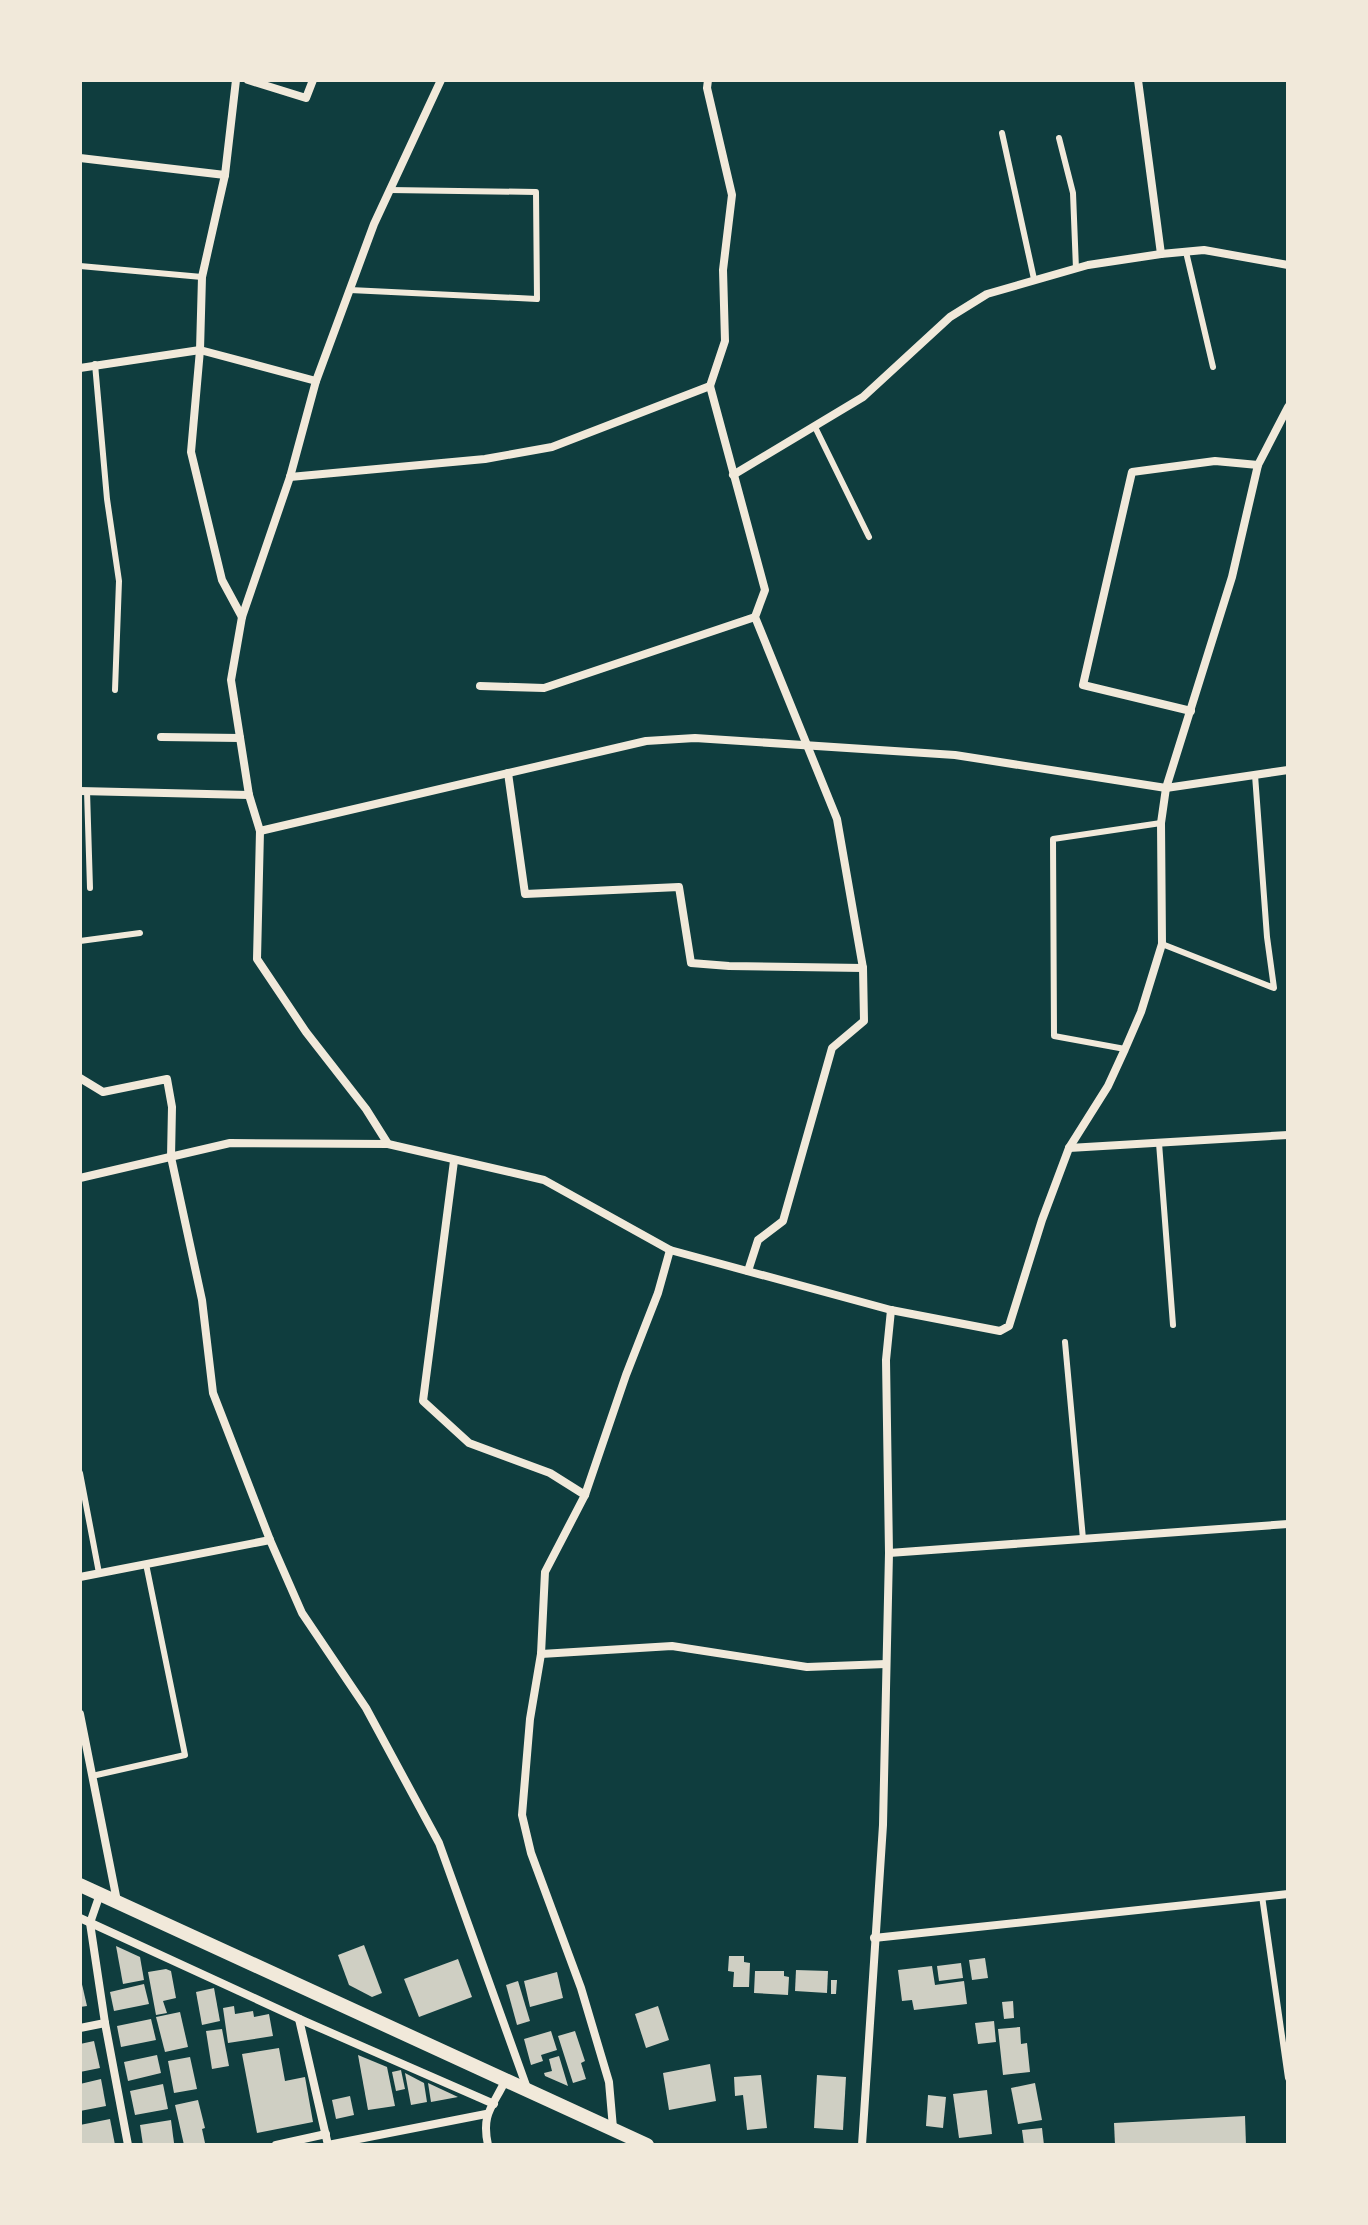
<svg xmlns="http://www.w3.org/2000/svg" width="1368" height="2225" viewBox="0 0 1368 2225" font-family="Quicksand,sans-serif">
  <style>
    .building { fill: #cfcfc3 }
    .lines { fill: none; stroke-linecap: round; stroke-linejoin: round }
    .service { stroke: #f1e9da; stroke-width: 6 }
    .minor { stroke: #f1e9da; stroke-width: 8 }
    .tertiary { stroke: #f1e9da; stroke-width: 14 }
  </style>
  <rect width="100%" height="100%" fill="#0f3d3e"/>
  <g class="building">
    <path d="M 364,1945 L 382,1993 L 372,1997 L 349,1985 L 338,1955 Z"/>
    <path d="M 116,1946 L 140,1957 L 144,1980 L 123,1984 Z"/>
    <path d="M 729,1956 L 744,1956 L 744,1962 L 750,1963 L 749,1987 L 733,1987 L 734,1972 L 728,1971 Z"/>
    <path d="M 985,1958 L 988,1978 L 972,1980 L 969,1960 Z"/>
    <path d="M 458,1959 L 472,1997 L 419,2017 L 404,1979 Z"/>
    <path d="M 961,1963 L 963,1978 L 939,1981 L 937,1966 Z"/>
    <path d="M 932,1966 L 935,1985 L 964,1981 L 967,2004 L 914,2010 L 912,2000 L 902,2001 L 898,1970 Z"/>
    <path d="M 166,1969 L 171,1971 L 176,1998 L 163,2001 L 167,2013 L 156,2015 L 148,1972 Z"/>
    <path d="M 796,1970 L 828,1971 L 827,1993 L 795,1991 Z"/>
    <path d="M 755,1971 L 784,1971 L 784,1976 L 789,1977 L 788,1995 L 754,1993 Z"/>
    <path d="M 557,1972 L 563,1998 L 530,2007 L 524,1981 Z"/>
    <path d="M 81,1980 L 87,2006 L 80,2007 L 80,1981 Z"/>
    <path d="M 831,1980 L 837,1980 L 836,1994 L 831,1994 Z"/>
    <path d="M 518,1981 L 530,2021 L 517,2025 L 506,1985 Z"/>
    <path d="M 144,1984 L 149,2004 L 114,2011 L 110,1992 Z"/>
    <path d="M 214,1988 L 220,2021 L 202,2025 L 196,1992 Z"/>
    <path d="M 1013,2001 L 1014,2018 L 1004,2019 L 1002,2002 Z"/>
    <path d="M 234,2006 L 235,2014 L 253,2011 L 254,2017 L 269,2014 L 273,2036 L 228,2043 L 223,2008 Z"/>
    <path d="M 658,2006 L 669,2040 L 646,2048 L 635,2014 Z"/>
    <path d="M 180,2012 L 188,2047 L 165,2052 L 156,2017 Z"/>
    <path d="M 151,2019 L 156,2040 L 121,2047 L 117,2026 Z"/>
    <path d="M 994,2021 L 996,2042 L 978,2044 L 975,2023 Z"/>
    <path d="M 1020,2027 L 1021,2044 L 1027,2043 L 1030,2072 L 1003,2075 L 998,2029 Z"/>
    <path d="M 222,2029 L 229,2066 L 212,2069 L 206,2031 Z"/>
    <path d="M 551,2031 L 557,2050 L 541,2055 L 543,2061 L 531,2065 L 524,2039 Z"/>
    <path d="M 575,2031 L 585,2061 L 581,2063 L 586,2079 L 573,2083 L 558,2036 Z"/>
    <path d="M 94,2041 L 100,2068 L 80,2072 L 80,2044 Z"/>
    <path d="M 279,2048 L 285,2081 L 305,2077 L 313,2122 L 257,2133 L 242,2054 Z"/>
    <path d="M 157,2055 L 161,2073 L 128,2081 L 124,2062 Z"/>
    <path d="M 358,2055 L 387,2067 L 395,2106 L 368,2110 Z"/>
    <path d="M 559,2056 L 568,2086 L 545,2076 L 544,2073 L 552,2071 L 549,2059 Z"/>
    <path d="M 190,2057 L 197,2089 L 174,2093 L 168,2061 Z"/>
    <path d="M 710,2064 L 716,2101 L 669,2110 L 663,2073 Z"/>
    <path d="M 401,2070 L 405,2089 L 396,2091 L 392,2072 Z"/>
    <path d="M 405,2073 L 424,2083 L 427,2102 L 411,2105 Z"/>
    <path d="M 761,2075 L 767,2128 L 747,2130 L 743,2095 L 735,2096 L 734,2077 Z"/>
    <path d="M 817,2075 L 846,2077 L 843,2130 L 814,2128 Z"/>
    <path d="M 101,2079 L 106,2106 L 80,2111 L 80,2084 Z"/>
    <path d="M 428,2083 L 458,2097 L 431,2102 Z"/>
    <path d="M 1035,2083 L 1042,2120 L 1018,2124 L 1011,2088 Z"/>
    <path d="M 163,2084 L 168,2109 L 135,2115 L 130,2091 Z"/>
    <path d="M 987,2090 L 992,2134 L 959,2138 L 953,2094 Z"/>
    <path d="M 928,2095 L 946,2097 L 943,2128 L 926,2126 Z"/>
    <path d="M 350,2096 L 354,2115 L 336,2119 L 332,2100 Z"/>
    <path d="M 198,2100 L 205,2128 L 202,2129 L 205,2143 L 184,2145 L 175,2105 Z"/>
    <path d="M 1245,2116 L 1246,2145 L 1115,2145 L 1114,2123 Z"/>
    <path d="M 110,2119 L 115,2145 L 80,2145 L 80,2125 Z"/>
    <path d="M 171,2120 L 174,2143 L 143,2145 L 140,2125 Z"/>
    <path d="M 1042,2128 L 1044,2145 L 1024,2145 L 1022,2130 Z"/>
  </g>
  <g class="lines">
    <g class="service">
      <path d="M 1002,133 L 1034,279"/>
      <path d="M 1059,138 L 1073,193 L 1076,269"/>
      <path d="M 1186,252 L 1213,367"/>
      <path d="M 80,266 L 202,277"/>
      <path d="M 350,290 L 537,299 L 536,192 L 390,190"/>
      <path d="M 95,364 L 107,499 L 119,581 L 115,690"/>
      <path d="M 815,427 L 869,537"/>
      <path d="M 87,791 L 90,888"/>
      <path d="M 80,941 L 140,933"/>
      <path d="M 1162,944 L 1274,988 L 1267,937 L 1255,775"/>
      <path d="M 1125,1049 L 1054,1036 L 1053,839 L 1161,823"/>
      <path d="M 1159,1143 L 1173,1325"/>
      <path d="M 1065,1342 L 1083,1539"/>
      <path d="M 80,1473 L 99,1573"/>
      <path d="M 92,1776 L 185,1755 L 146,1564"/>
      <path d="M 1262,1896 L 1288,2078"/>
    </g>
    <g class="minor">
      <path d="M 236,80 L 225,175 L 202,277 L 200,350 L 191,452 L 222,580 L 242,617"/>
      <path d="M 248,80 L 306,98 L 313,80"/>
      <path d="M 441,80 L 374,224 L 316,381 L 290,477 L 242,617 L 231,680 L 249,795 L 260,831 L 257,959 L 306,1032 L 366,1109 L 388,1144 L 544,1180 L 670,1250 L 891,1310 L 1000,1331 L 1009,1326 L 1042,1220 L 1069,1148 L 1108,1086 L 1125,1049 L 1141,1012 L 1162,944 L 1161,823 L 1166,788 L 1232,577 L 1258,465 L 1288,407"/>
      <path d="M 708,80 L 707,88 L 732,195 L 723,270 L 725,341 L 710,386 L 765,590 L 755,617 L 837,819 L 863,968 L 864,1021 L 832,1048 L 783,1221 L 758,1240 L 748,1271"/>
      <path d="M 1138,80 L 1161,254"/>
      <path d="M 80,158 L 225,175"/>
      <path d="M 80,368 L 200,350 L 316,381"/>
      <path d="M 733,475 L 863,397 L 950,317 L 987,294 L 1088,265 L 1161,254 L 1204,250 L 1288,265"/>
      <path d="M 290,477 L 485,459 L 552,447 L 710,386"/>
      <path d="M 480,686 L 544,688 L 755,617"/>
      <path d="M 1191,711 L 1083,685 L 1132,472 L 1215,461 L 1258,465"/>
      <path d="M 161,737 L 240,738"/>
      <path d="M 508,773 L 525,894 L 679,887 L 691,963 L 729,966 L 863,968"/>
      <path d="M 80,791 L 249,795"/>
      <path d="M 260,831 L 646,741 L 695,738 L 955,755 L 1166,788 L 1288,770"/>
      <path d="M 80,1078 L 103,1092 L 167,1079 L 172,1107 L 171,1157 L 202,1300 L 213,1393 L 270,1540 L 302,1613 L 366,1708 L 439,1843 L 527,2088"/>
      <path d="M 1069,1148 L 1288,1135"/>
      <path d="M 454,1161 L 423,1401 L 469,1443 L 550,1473 L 585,1495"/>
      <path d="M 80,1178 L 230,1143 L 388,1144"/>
      <path d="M 889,1553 L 1288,1524"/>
      <path d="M 80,1577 L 270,1540"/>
      <path d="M 541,1654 L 672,1646 L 807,1667 L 886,1664"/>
      <path d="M 80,1714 L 117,1901"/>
      <path d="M 100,1894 L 90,1923 L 105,2023 L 128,2145"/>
      <path d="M 80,1918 L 304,2021 L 494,2104"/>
      <path d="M 874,1938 L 1288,1894"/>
      <path d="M 299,2019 L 328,2145 L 486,2114"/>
      <path d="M 80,2028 L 105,2023"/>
      <path d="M 613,2128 L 609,2082 L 581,1988 L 531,1853 L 522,1815 L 530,1719 L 541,1654 L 545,1572 L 585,1495 L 626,1375 L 658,1293 L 670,1250"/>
      <path d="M 276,2145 L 326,2134"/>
      <path d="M 488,2145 C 481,2113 493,2107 506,2079"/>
      <path d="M 862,2145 L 883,1825 L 889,1553 L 886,1360 L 891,1310"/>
    </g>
    <path class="tertiary" d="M 80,1885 L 647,2145"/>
  </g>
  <rect width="1368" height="2225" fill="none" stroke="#f1e9da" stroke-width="164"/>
</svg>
